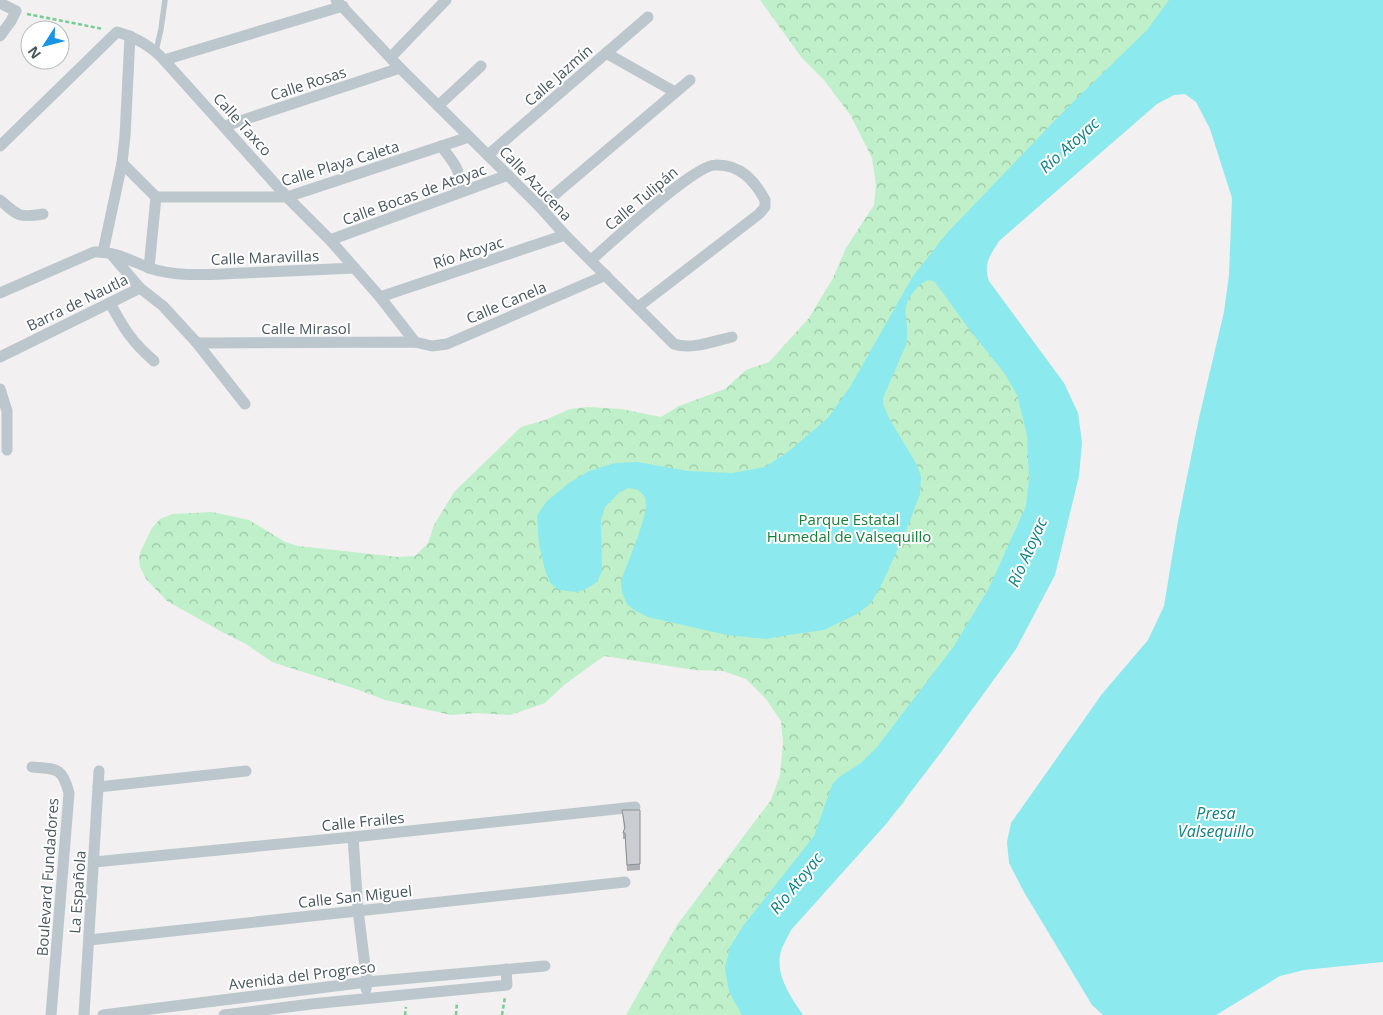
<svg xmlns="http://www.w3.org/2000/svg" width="1383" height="1015" viewBox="0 0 1383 1015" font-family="'Open Sans',sans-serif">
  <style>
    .park { fill: url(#park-crowns) }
    .water { fill: #8ce9ed }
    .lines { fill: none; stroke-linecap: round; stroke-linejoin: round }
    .path { stroke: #76ce93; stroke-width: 2.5; stroke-dasharray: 4 2.5; stroke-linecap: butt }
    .service { stroke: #bcc7cd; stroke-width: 5.5 }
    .minor { stroke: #bcc7cd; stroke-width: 11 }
    .wall { fill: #aeb1b5 }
    .building { fill: #caced2; stroke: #8d9093 }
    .labels { text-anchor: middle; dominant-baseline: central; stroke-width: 4; stroke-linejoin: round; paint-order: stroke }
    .street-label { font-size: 15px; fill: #48575e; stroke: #fff }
    .park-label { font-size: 15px; fill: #178039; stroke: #fff }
    .water-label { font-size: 16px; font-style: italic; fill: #0d8285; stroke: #fff }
  </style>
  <defs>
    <pattern id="park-crowns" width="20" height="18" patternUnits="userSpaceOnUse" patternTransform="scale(1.25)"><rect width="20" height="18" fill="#bff0c9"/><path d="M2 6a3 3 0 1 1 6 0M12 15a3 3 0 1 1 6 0" fill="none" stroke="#9dc5a6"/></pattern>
  </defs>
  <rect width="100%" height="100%" fill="#f2f0f0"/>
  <path class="park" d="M 760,0 L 1201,0 L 969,272 L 1074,448 L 982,659 L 903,804 L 766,943 L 798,1015 L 626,1015 L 677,925 L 771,800 L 780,775 L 783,743 L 781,721 L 766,699 L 746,679 L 723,671 L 695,670 L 604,656 L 564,685 L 545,703 L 510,715 L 477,713 L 451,715 L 385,700 L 356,689 L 272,662 L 246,644 L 224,633 L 167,601 L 146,579 L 140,567 L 139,557 L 142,548 L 152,528 L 160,519 L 173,514 L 212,512 L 249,520 L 285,542 L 298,546 L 398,557 L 415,556 L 428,543 L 434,525 L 454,492 L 521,427 L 545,420 L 570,409 L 588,407 L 621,409 L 661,417 L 679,406 L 725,389 L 746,370 L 769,362 L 809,318 L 833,278 L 846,248 L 874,205 L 876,185 L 872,158 L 851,116 L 824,80 L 802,58 Z"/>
  <path class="water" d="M 1169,0 L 1383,0 L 1383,962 L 1304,970 L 1280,976 L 1216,1015 L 1103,1015 L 1092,1005 L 1024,892 L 1009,863 L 1007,842 L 1011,823 L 1102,694 L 1148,640 L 1164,606 L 1178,521 L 1199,418 L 1224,312 L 1229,275 L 1232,198 L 1210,129 L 1196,102 L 1185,94 L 1174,95 L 1157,104 L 999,241 C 990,256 983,263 989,281 L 1064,383 L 1078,413 L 1082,442 L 1079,476 L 1055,575 L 1016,649 L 942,751 L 887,823 L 791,930 C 788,936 785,942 782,948 C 773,972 790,996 803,1015 L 742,1015 L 729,992 L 725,968 L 730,947 L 743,926 L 814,836 L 832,785 L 839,777 L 861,763 L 877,747 L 954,646 L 989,588 L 1026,506 L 1029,479 L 1027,435 L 1017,395 L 1005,374 L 966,325 L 935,282 C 929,279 926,280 921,284 C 894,309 912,318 906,345 L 883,398 L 883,404 L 889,418 L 917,465 L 921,477 L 920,494 L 906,531 L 880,588 L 870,604 L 857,614 L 824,630 L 788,635 L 766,639 L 727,635 L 648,617 L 634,610 L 627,604 L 622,592 L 621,581 C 626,567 648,515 646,503 C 646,497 642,494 639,490 L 628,488 L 620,492 L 605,507 L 601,520 L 602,571 L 597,582 L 586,589 L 577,592 L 559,590 L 550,583 L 545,570 L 539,544 L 537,516 L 546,502 L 569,483 L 589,471 L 615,463 L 637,462 L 688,471 L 732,473 L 765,467 L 789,451 L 828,418 L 850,387 L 913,276 L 948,232 L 1066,109 L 1147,30 Z"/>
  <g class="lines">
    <g class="path">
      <path d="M 27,14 L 103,29"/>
      <path d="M 405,1015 L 406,1007"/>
      <path d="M 456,1015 L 457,1002"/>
      <path d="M 502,1015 L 505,997"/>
    </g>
    <path class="service" d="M 156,51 L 161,29 L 165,0"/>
    <g class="minor">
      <path d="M 336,0 L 400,68 L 540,207 L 565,235 L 674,344 C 691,350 714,341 732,337"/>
      <path d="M 0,3 L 16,11 L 11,21 L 0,36"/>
      <path d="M 606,53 L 675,92"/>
      <path d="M 391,57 L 446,0"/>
      <path d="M 164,60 L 343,6"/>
      <path d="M 438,106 L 481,66"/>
      <path d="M 225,126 L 400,68"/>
      <path d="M 0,146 L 117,32 C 135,37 151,46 164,60 L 287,197 L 330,240 L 380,297 L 415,342"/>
      <path d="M 441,146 C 454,163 465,173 456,194"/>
      <path d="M 488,155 L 648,17"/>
      <path d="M 122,163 L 156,197"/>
      <path d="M 156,197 L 287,197 L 469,137"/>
      <path d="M 156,197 L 149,268 C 180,278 212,274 244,273 C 281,271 318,270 355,268"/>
      <path d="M 0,200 C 18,216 19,218 43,214"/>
      <path d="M 540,207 L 690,80"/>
      <path d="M 330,240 L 508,175"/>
      <path d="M 103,252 L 122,163 L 125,136 L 130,36"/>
      <path d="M 111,254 L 140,288 L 163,306 L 197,343 L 245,404"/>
      <path d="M 591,260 C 611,243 694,165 715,165 C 740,164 754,180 765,200 L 765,207 L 759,214 L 638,307"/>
      <path d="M 0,293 L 94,252 C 114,251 132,261 149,268"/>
      <path d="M 380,297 L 565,235"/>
      <path d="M 110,303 C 124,329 132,342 154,361"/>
      <path d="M 197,343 L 415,342 L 432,346 L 447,344 L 606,275"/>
      <path d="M 0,357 L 140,288"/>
      <path d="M 0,389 L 7,411 L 7,450"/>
      <path d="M 32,767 C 57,769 62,767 69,793 L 51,1015"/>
      <path d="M 98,787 L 246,771"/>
      <path d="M 353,837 L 358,910 L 367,982 L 366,989"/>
      <path d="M 94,862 L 353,837 L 635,807"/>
      <path d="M 89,940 L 625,882"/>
      <path d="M 84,1015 L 99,771"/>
      <path d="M 103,1015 L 367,982 L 545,966"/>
      <path d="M 224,1015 L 311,1004 L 507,985 L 506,969"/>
    </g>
  </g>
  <path class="wall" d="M 622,810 L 640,810 L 640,870 L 627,871 L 625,839 L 623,839 L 623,833 L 624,829 Z"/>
  <path class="building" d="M 622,810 L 640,810 L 640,864 L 627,865 L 625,833 L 623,833 L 625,827 Z"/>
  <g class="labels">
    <g class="street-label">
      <text transform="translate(558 75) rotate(-41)">Calle Jazmín</text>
      <text transform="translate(308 83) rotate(-18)">Calle Rosas</text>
      <text transform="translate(243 124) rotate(48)">Calle Taxco</text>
      <text transform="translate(340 163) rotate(-17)">Calle Playa Caleta</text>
      <text transform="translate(536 183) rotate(46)">Calle Azucena</text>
      <text transform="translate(414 194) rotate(-20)">Calle Bocas de Atoyac</text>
      <text transform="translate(641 198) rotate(-40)">Calle Tulipán</text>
      <text transform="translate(468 252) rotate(-18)">Río Atoyac</text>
      <text transform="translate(265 257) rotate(-2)">Calle Maravillas</text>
      <text transform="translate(77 302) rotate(-26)">Barra de Nautla</text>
      <text transform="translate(506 302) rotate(-23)">Calle Canela</text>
      <text x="306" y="328">Calle Mirasol</text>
      <text transform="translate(363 821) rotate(-6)">Calle Frailes</text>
      <text transform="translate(47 877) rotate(-86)">Boulevard Fundadores</text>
      <text transform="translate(77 892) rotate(-86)">La Española</text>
      <text transform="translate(355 896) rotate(-6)">Calle San Miguel</text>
      <text transform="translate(302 975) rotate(-7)">Avenida del Progreso</text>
    </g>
    <g class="park-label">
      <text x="849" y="519">Parque Estatal<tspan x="849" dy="17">Humedal de Valsequillo</tspan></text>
    </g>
    <g class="water-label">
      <text transform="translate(1069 145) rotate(-42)">Río Atoyac</text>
      <text transform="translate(1027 552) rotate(-66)">Río Atoyac</text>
      <text x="1216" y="813">Presa<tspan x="1216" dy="18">Valsequillo</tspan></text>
      <text transform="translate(796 883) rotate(-51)">Río Atoyac</text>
    </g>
  </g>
  <g transform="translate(45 45) rotate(234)"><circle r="24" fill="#ffffff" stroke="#b6bcbf"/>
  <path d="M0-4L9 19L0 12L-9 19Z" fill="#1895e4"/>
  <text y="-8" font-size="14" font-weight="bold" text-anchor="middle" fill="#48575e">N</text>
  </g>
</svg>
